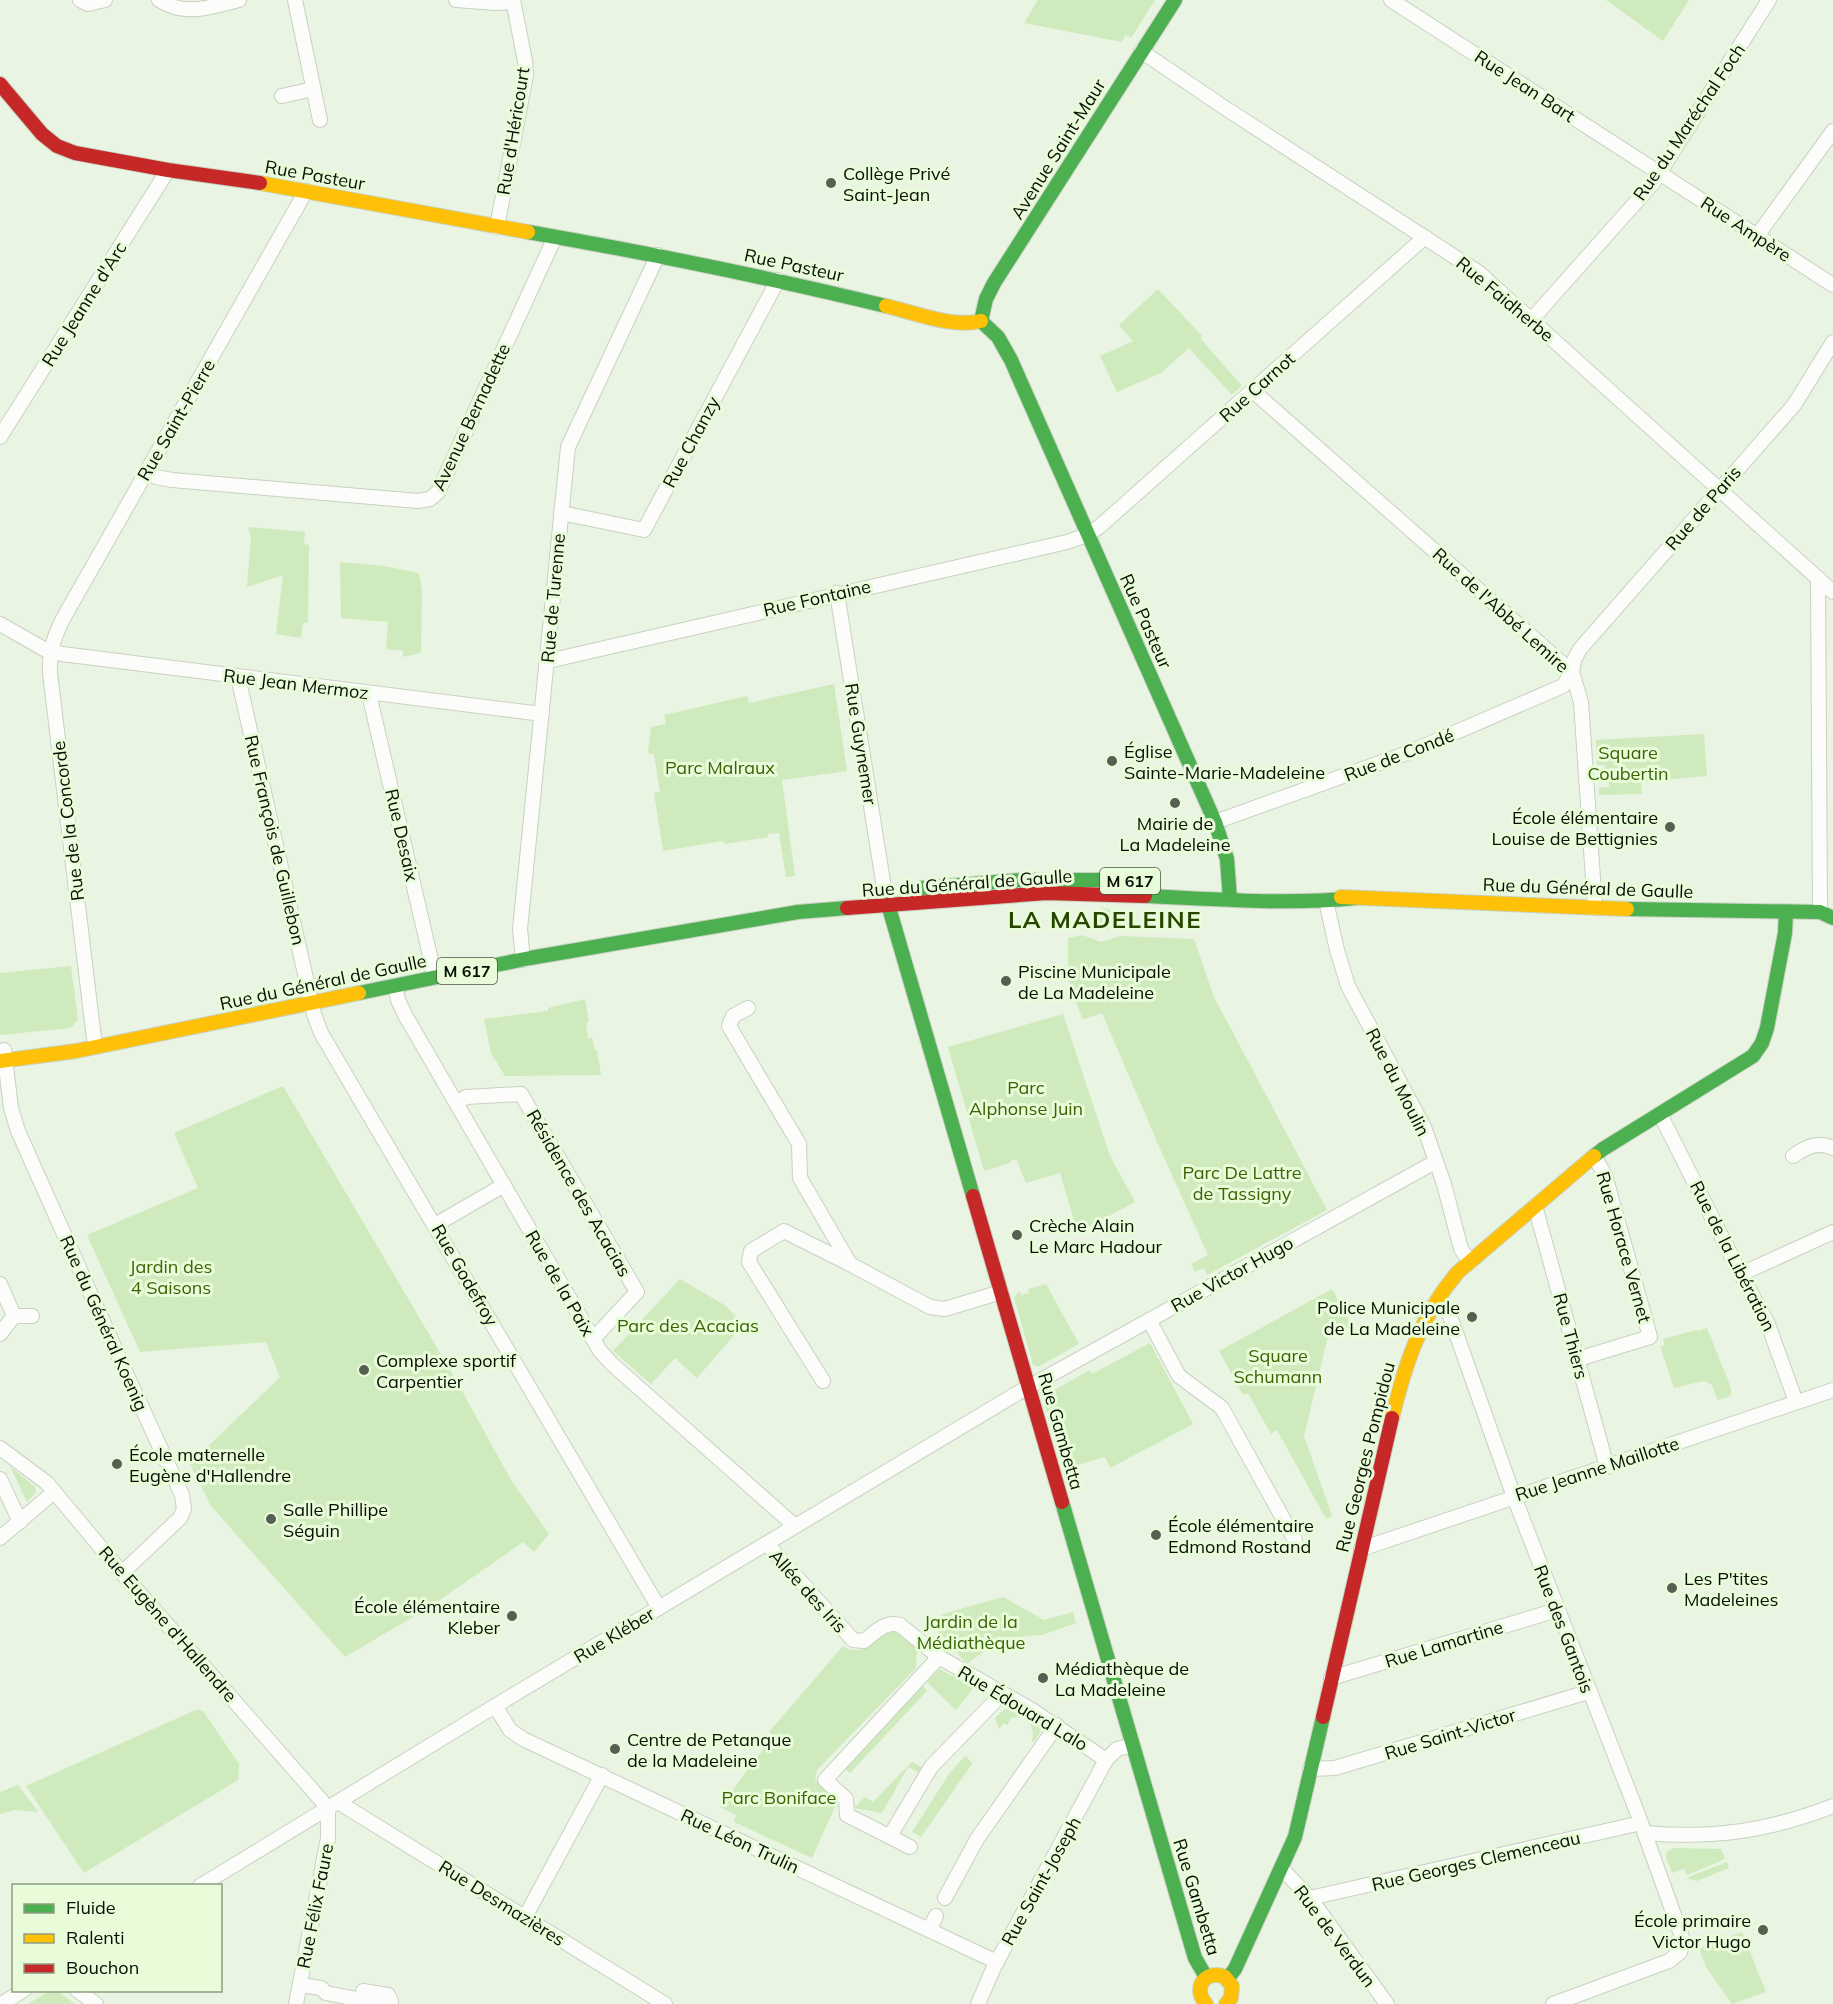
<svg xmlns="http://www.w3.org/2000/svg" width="1833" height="2004" viewBox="0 0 1833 2004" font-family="Mulish,sans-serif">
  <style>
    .green { fill: #cfeabc }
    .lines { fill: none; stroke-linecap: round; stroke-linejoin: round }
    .street-casing { stroke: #c8d1c2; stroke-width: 16 }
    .fast-casing { stroke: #c8d1c2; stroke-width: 16 }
    .slow-casing { stroke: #c8d1c2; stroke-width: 16 }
    .jam-casing { stroke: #c8d1c2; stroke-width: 16 }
    .street { stroke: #fcfdfb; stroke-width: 14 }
    .fast { stroke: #4caf50; stroke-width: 14 }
    .slow { stroke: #ffc107; stroke-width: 14 }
    .jam { stroke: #c62828; stroke-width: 14 }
    .poi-dot { fill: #575e52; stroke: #e8fcda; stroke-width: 2 }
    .labels { text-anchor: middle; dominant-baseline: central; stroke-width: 6; stroke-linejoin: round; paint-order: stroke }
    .shield { fill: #e8fcda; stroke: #4b5544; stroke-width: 1.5 }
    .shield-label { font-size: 16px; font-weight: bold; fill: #080e04 }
    .street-label { font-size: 18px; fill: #080e04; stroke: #e8fcda }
    .poi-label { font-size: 18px; fill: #080e04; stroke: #e8fcda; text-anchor: start }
    .park-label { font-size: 18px; fill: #3a6404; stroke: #e8fcda }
    .district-label { font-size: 24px; font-weight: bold; letter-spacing: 1.5px; fill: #274600; stroke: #e8fcda }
  </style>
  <rect width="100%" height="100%" fill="#e9f4e2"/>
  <g class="green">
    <path d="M 1038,0 L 1155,0 L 1131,38 L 1126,35 L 1122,42 L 1024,23 Z"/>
    <path d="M 1606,0 L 1689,0 L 1663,41 Z"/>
    <path d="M 1158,289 L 1202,336 L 1200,338 L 1242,386 L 1232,395 L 1189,348 L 1161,373 L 1117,392 L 1100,356 L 1133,341 L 1119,325 Z"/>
    <path d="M 248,527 L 305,532 L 304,544 L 309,545 L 308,623 L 303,623 L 301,638 L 276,634 L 283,575 L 247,587 L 251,538 Z"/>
    <path d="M 340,562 L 384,566 L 419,573 L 422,590 L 421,653 L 403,657 L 403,651 L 386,649 L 388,622 L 341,618 Z"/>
    <path d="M 834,684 L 847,771 L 782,780 L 795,876 L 786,877 L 779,833 L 768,834 L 768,837 L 724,844 L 723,841 L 663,851 L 654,793 L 660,792 L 654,754 L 648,753 L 651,727 L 666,724 L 664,715 L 747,696 L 749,703 Z"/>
    <path d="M 1704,734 L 1707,776 L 1641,782 L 1642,794 L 1599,795 L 1599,788 L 1609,787 L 1608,775 L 1605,774 L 1605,765 L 1597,765 L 1596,740 Z"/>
    <circle cx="1104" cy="919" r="11"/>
    <path d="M 1082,935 L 1101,942 L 1120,936 L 1194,939 L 1214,997 L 1327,1210 L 1207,1275 L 1204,1268 L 1195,1272 L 1191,1264 L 1208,1255 L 1158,1144 L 1102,1013 L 1085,1019 L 1082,1018 L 1068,979 L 1068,938 Z"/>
    <path d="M 71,966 L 78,1019 L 71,1028 L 0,1035 L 0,973 Z"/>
    <path d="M 585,999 L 589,1022 L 586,1023 L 588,1038 L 592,1038 L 595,1050 L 597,1050 L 601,1075 L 505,1076 L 491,1053 L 484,1019 L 548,1011 L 548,1008 Z"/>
    <path d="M 1063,1014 L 1110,1156 L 1135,1202 L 1078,1233 L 1060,1173 L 1026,1183 L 1016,1159 L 1010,1161 L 1010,1163 L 984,1171 L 948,1047 Z"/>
    <path d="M 283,1086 L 456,1380 L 511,1480 L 549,1534 L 534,1552 L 523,1542 L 430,1607 L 345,1657 L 211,1506 L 190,1464 L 280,1377 L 266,1342 L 140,1352 L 87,1235 L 198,1188 L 174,1133 Z"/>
    <path d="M 680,1279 L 726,1306 L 743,1325 L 697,1378 L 675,1358 L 651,1384 L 613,1351 Z"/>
    <path d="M 1046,1284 L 1079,1344 L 1038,1367 L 1033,1365 L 1014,1297 L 1020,1291 L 1021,1295 L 1029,1293 L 1028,1289 Z"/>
    <path d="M 1332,1289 L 1352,1326 L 1327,1340 L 1304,1436 L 1332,1516 L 1326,1519 L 1277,1430 L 1271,1434 L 1248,1393 L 1243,1395 L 1219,1351 Z"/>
    <path d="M 1707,1328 L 1731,1388 L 1731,1396 L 1718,1400 L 1712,1385 L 1704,1381 L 1674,1388 L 1660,1346 L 1665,1345 L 1663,1339 L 1696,1330 L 1699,1331 Z"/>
    <path d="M 1150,1343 L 1193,1424 L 1110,1468 L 1105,1457 L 1064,1469 L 1044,1402 L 1047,1394 L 1090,1370 L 1092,1374 Z"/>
    <path d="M 10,1466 L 35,1487 L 36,1492 L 27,1502 Z"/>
    <path d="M 1003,1597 L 1044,1620 L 1073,1612 L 1076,1623 L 1042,1635 L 1003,1638 L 967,1664 L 930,1622 L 946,1613 Z"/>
    <path d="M 895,1629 L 917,1648 L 916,1668 L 817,1770 L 815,1780 L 838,1800 L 812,1858 L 734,1822 L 736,1815 L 720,1807 L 773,1736 L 769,1732 L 843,1646 C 862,1660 877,1635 895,1629 Z"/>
    <path d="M 940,1669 L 972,1687 L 972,1690 L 956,1710 L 927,1682 Z"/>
    <path d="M 923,1686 L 927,1691 L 850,1773 L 844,1768 Z"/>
    <path d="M 1006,1708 L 1015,1710 L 1043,1727 L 1034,1742 L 1032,1742 C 1034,1733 1033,1721 1021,1718 C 1018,1717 1015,1718 1012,1717 L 1007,1725 L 1004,1723 L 999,1729 L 995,1718 Z"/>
    <path d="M 198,1709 L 203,1711 L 239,1764 L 238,1780 L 84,1873 L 26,1786 Z"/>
    <path d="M 965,1756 L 972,1762 L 972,1764 L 921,1837 L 912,1832 L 949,1774 Z"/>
    <path d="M 912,1762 L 922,1768 L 918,1772 L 908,1767 L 882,1813 L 854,1808 L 865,1797 L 873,1802 Z"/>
    <path d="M 18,1785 L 38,1812 L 15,1810 L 0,1814 L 0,1792 Z"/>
    <path d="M 1674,1848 L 1721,1849 L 1725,1859 L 1687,1875 L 1684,1869 L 1672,1873 L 1666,1857 L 1666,1853 Z"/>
    <path d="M 1727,1862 L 1729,1868 L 1697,1881 L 1686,1878 Z"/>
    <path d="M 1742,1932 L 1766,1992 L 1732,2004 L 1706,1967 L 1699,1949 Z"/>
    <path d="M 57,1991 L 75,2004 L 28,2004 L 46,1993 Z"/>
  </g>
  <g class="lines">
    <g class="street-casing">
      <g id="street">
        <path d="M 80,0 L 88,4 L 105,0"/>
        <path d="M 159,0 C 185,17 211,7 239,0"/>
        <path d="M 295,0 L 320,120"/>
        <path d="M 456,0 L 496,3 L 513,2"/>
        <path d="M 1391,0 L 1833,285"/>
        <path d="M 1141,51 L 1222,106 L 1478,272 L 1833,592"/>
        <path d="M 282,96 L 313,89"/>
        <path d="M 497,227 L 526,75 L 525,61 L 513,0"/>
        <path d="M 1757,236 L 1833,131"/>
        <path d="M 1532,319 L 1653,183 L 1769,0"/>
        <path d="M 1253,391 L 1572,672 L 1581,702 L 1595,908"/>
        <path d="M 0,437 L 168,170"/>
        <path d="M 147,472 L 156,477 L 172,480 L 418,501 L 430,499 L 438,492 L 555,237"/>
        <path d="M 561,513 L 644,530 L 778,280"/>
        <path d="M 1818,578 L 1820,912"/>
        <path d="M 837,593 L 885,894"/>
        <path d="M 0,624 L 44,649 L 62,654 L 542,714"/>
        <path d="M 548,661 L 1067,542 L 1087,535 L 1099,527 L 1425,237"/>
        <path d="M 238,677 L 314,1014 L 321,1033 L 659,1608"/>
        <path d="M 369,694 L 435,977"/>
        <path d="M 1215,822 L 1410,752 L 1563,686 L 1572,672 L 1574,660 L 1580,649 L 1794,405 L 1833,342"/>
        <path d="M 1326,901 L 1337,950 L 1348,986 L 1424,1127 L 1444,1184 L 1461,1249 L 1470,1262"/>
        <path d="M 523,960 L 520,929 L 568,447 L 658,255"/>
        <path d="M 395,986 L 398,1000 L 405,1015 L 600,1351 L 612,1364 L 795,1526"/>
        <path d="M 748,1008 L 733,1016 L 729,1026 L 799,1144 L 800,1178 L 850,1264"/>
        <path d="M 95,1047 L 50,673 C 49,652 54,636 64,617 L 306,191"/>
        <path d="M 4,1050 L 11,1108 L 18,1131 L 125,1371 L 182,1495 L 184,1509 L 180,1518 L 122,1573"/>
        <path d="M 457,1103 L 466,1097 L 521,1094 L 637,1292 L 593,1339"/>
        <path d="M 1660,1114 L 1738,1269 L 1768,1324 L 1796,1402"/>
        <path d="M 1793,1156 C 1806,1147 1817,1141 1833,1148"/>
        <path d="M 1535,1206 L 1607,1467"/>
        <path d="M 435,1225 L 504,1185"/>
        <path d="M 1741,1274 L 1833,1232"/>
        <path d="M 0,1284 L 14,1316 L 0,1334"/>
        <path d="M 1434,1304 L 1447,1311 L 1450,1316 L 1514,1497 L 1637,1812 L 1683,1940 L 1680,1952 L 1669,1961 L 1553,2004"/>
        <path d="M 14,1316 L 32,1316"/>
        <path d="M 1149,1320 L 1179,1376 L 1222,1408 L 1295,1540"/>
        <path d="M 1578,1359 L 1650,1337 L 1605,1175 L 1594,1156"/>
        <path d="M 823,1381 L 749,1262 L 751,1251 L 784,1231 L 850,1264 L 930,1307 L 945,1309 L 1001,1292"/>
        <path d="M 0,1448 L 47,1483 L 122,1573 L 328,1808"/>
        <path d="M 0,1479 L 20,1522"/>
        <path d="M 0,1538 L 54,1492"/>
        <path d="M 767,1544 L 853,1640 L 864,1641 C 875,1633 885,1620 900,1625 L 939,1657"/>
        <path d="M 1361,1549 L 1833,1390"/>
        <path d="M 1331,1678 L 1557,1610"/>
        <path d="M 495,1706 L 510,1730 L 523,1739 L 997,1962"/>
        <path d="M 1310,1769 L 1335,1768 L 1588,1692"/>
        <path d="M 338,1802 L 665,2004"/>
        <path d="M 1645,1833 C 1713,1839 1769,1831 1833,1806"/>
        <path d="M 890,1836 L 931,1767 L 1002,1694"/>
        <path d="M 910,1847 L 847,1815 L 846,1799 L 825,1780 L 939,1657 L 1032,1710 L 1106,1760 L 1117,1749 L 1133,1745"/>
        <path d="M 1282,1869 L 1310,1898 L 1387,2004"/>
        <path d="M 200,1886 L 495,1706 L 1016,1394 L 1435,1162"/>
        <path d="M 945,1898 L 977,1839 L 1057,1725"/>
        <path d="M 1310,1898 L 1641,1823"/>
        <path d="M 525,1917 L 602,1775"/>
        <path d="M 929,1930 L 936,1916"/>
        <path d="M 300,1985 L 321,1988 L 326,1993 L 383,2004"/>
        <path d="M 77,1990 L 96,2004"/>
        <path d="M 363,1991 L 388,1995 L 391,2001 L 387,2004"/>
        <path d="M 1,2004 L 24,1990"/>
        <path d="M 296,2004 L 328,1838 L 328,1808"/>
        <path d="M 978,2004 L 994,1967 L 1106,1760"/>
      </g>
    </g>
    <g class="fast-casing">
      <g id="fast">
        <path d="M 528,232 C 648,253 767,277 886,306"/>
        <path d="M 981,321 L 998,337 L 1011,360 L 1215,822 L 1227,859 L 1230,899"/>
        <path d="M 981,321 L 986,299 L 994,283 L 1175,0"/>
        <path d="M 922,888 L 1021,880 L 1121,880"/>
        <path d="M 885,894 L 973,1196"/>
        <path d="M 1145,896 C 1215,899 1286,905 1355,898"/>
        <path d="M 1627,909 L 1820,912 L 1833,918"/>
        <path d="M 359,993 L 530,958 L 798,912 L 847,908"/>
        <path d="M 1594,1156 L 1603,1149 L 1753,1056 L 1762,1043 L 1767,1028 L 1785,933 L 1786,912"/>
        <path d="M 1062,1502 L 1195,1958 L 1206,1977"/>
        <path d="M 1228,1978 L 1235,1969 L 1295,1837 L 1323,1717"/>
      </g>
    </g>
    <g class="slow-casing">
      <g id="slow">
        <path d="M 260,183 L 528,232"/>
        <path d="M 886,306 C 916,313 951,328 981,321"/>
        <path d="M 1341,897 L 1627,909"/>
        <path d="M 0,1061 L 76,1051 L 359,993"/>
        <path d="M 1392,1418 C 1405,1364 1421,1315 1458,1272 L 1594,1156"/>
        <path d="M 1206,2004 C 1192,1988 1205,1969 1225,1977 L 1232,1986 L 1231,1998 L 1226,2004"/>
      </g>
    </g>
    <g class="jam-casing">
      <g id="jam">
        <path d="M 0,84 L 42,134 L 57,146 L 75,153 L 168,170 L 260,183"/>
        <path d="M 847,908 L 1047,893 L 1145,896"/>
        <path d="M 973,1196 L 1062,1502"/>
        <path d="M 1323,1717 L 1392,1418"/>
      </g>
    </g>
    <use href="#street" class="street"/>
    <use href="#fast" class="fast"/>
    <use href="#slow" class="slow"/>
    <use href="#jam" class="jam"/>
  </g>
  <g class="poi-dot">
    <circle cx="831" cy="183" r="6"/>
    <circle cx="1112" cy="761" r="6"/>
    <circle cx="1175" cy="803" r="6"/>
    <circle cx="1670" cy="827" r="6"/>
    <circle cx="1006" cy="981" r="6"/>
    <circle cx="1017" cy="1235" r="6"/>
    <circle cx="1472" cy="1317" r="6"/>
    <circle cx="364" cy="1370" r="6"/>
    <circle cx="117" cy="1464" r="6"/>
    <circle cx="271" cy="1519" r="6"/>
    <circle cx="1156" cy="1535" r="6"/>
    <circle cx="1672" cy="1588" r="6"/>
    <circle cx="512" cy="1616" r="6"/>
    <circle cx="1043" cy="1678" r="6"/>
    <circle cx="615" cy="1749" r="6"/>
    <circle cx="1763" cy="1930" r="6"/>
  </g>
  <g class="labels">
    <g class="shield">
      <rect x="1100" y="868" width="60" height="26" rx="4.5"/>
      <rect x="437" y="958" width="60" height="26" rx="4.5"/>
    </g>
    <g class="shield-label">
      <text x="1130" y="881">M 617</text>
      <text x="467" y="971">M 617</text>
    </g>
    <g class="street-label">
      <text transform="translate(1525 86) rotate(33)">Rue Jean Bart</text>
      <text transform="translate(1689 122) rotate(-56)">Rue du Maréchal Foch</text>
      <text transform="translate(513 131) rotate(-81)">Rue d'Héricourt</text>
      <text transform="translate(1058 149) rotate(-58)">Avenue Saint-Maur</text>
      <text transform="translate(315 175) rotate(10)">Rue Pasteur</text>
      <text transform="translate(1746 229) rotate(33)">Rue Ampère</text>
      <text transform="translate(794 265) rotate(12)">Rue Pasteur</text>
      <text transform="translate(1505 299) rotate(40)">Rue Faidherbe</text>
      <text transform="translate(84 304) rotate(-58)">Rue Jeanne d'Arc</text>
      <text transform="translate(1257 387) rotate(-42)">Rue Carnot</text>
      <text transform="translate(471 417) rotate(-65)">Avenue Bernadette</text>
      <text transform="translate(176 420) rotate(-60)">Rue Saint-Pierre</text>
      <text transform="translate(691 442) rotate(-62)">Rue Chanzy</text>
      <text transform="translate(1703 508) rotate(-49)">Rue de Paris</text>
      <text transform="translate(553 598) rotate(-85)">Rue de Turenne</text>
      <text transform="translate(817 598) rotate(-13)">Rue Fontaine</text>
      <text transform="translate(1501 610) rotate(42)">Rue de l'Abbé Lemire</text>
      <text transform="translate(1146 621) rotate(66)">Rue Pasteur</text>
      <text transform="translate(296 684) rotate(7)">Rue Jean Mermoz</text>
      <text transform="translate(861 744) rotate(81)">Rue Guynemer</text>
      <text transform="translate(1399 755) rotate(-21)">Rue de Condé</text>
      <text transform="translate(68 821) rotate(-97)">Rue de la Concorde</text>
      <text transform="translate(402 835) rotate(77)">Rue Desaix</text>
      <text transform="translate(275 840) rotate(77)">Rue François de Guillebon</text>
      <text transform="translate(967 883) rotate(-4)">Rue du Général de Gaulle</text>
      <text transform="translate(1588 888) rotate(2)">Rue du Général de Gaulle</text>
      <text transform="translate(323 982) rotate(-12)">Rue du Général de Gaulle</text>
      <text transform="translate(1398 1082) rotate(63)">Rue du Moulin</text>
      <text transform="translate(579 1193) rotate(60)">Résidence des Acacias</text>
      <text transform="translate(1624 1247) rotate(74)">Rue Horace Vernet</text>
      <text transform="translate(1733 1256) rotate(63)">Rue de la Libération</text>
      <text transform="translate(1232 1274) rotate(-29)">Rue Victor Hugo</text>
      <text transform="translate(465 1275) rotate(60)">Rue Godefroy</text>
      <text transform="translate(560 1283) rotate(60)">Rue de la Paix</text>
      <text transform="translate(104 1323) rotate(66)">Rue du Général Koenig</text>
      <text transform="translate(1571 1336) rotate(75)">Rue Thiers</text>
      <text transform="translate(1061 1431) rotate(74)">Rue Gambetta</text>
      <text transform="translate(1365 1457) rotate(-76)">Rue Georges Pompidou</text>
      <text transform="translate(1597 1469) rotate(-18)">Rue Jeanne Maillotte</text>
      <text transform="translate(808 1591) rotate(48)">Allée des Iris</text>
      <text transform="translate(168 1624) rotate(49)">Rue Eugène d'Hallendre</text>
      <text transform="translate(1564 1629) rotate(69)">Rue des Gantois</text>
      <text transform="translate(614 1635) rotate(-31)">Rue Kléber</text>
      <text transform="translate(1444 1644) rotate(-17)">Rue Lamartine</text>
      <text transform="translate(1023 1708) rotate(31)">Rue Édouard Lalo</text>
      <text transform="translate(1450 1734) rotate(-17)">Rue Saint-Victor</text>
      <text transform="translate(740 1841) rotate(25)">Rue Léon Trulin</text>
      <text transform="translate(1476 1861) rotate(-13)">Rue Georges Clemenceau</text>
      <text transform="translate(1041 1881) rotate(-61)">Rue Saint-Joseph</text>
      <text transform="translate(1197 1897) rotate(73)">Rue Gambetta</text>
      <text transform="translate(502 1903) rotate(32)">Rue Desmazières</text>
      <text transform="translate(315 1906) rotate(-79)">Rue Félix Faure</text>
      <text transform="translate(1335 1936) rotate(53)">Rue de Verdun</text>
    </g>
    <g class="poi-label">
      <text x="843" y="173">Collège Privé<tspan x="843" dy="21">Saint-Jean</tspan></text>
      <text x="1124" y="751">Église<tspan x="1124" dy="21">Sainte-Marie-Madeleine</tspan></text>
      <text x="1658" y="817" text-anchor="end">École élémentaire<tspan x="1658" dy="21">Louise de Bettignies</tspan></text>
      <text x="1175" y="823" text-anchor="middle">Mairie de<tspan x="1175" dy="21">La Madeleine</tspan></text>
      <text x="1018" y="971">Piscine Municipale<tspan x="1018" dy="21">de La Madeleine</tspan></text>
      <text x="1029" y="1225">Crèche Alain<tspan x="1029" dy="21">Le Marc Hadour</tspan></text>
      <text x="1460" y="1307" text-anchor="end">Police Municipale<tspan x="1460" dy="21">de La Madeleine</tspan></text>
      <text x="376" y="1360">Complexe sportif<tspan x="376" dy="21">Carpentier</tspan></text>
      <text x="129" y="1454">École maternelle<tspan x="129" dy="21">Eugène d'Hallendre</tspan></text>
      <text x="283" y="1509">Salle Phillipe<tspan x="283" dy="21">Séguin</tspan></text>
      <text x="1168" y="1525">École élémentaire<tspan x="1168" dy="21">Edmond Rostand</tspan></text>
      <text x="1684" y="1578">Les P'tites<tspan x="1684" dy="21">Madeleines</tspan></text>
      <text x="500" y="1606" text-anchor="end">École élémentaire<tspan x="500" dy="21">Kleber</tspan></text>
      <text x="1055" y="1668">Médiathèque de<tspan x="1055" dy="21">La Madeleine</tspan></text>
      <text x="627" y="1739">Centre de Petanque<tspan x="627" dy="21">de la Madeleine</tspan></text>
      <text x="1751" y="1920" text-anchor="end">École primaire<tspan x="1751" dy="21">Victor Hugo</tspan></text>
    </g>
    <g class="park-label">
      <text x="1628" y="752">Square<tspan x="1628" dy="21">Coubertin</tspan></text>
      <text x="720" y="767">Parc Malraux</text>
      <text x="1026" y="1087">Parc<tspan x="1026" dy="21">Alphonse Juin</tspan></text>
      <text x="1242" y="1172">Parc De Lattre<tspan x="1242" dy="21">de Tassigny</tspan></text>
      <text x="171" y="1266">Jardin des<tspan x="171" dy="21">4 Saisons</tspan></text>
      <text x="688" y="1325">Parc des Acacias</text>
      <text x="1278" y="1355">Square<tspan x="1278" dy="21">Schumann</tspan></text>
      <text x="971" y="1621">Jardin de la<tspan x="971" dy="21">Médiathèque</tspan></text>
      <text x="779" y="1797">Parc Boniface</text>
    </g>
    <g class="district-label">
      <text x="1105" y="919">LA MADELEINE</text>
    </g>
  </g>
  <rect x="12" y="1884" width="210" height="108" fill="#e8fcda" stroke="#8e9d84" stroke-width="1.5"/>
  <rect x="24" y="1904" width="30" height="9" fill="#4caf50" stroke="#8e9d84" stroke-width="1.5"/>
  <text x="66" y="1914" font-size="18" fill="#080e04">Fluide</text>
  <rect x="24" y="1934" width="30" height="9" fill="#ffc107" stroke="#8e9d84" stroke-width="1.5"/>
  <text x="66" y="1944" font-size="18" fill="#080e04">Ralenti</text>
  <rect x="24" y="1964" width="30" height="9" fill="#c62828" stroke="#8e9d84" stroke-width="1.5"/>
  <text x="66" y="1974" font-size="18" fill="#080e04">Bouchon</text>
</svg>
